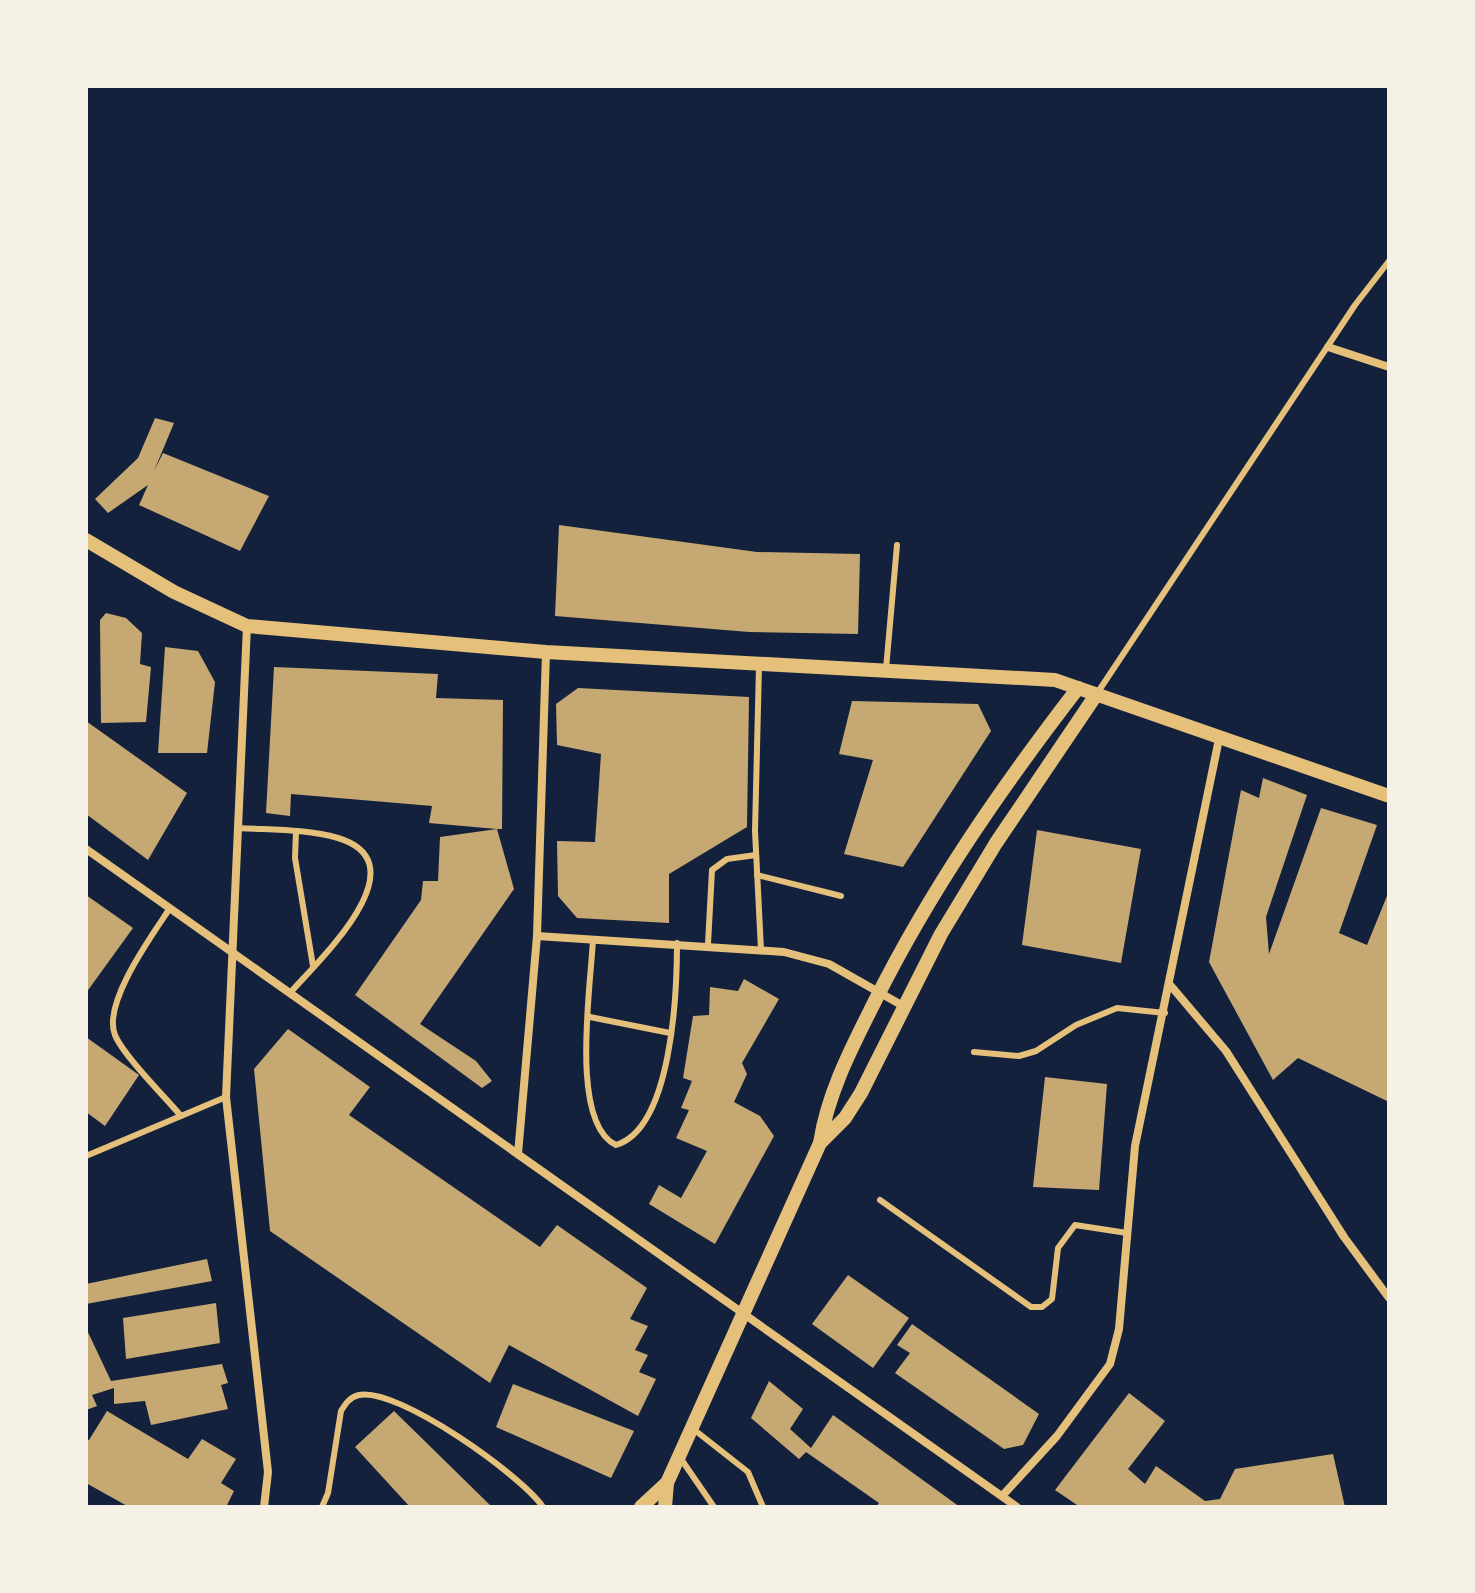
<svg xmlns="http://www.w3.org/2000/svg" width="1475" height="1593" viewBox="0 0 1475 1593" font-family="'Sofia Sans Condensed',sans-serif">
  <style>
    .building { fill: #c6a872 }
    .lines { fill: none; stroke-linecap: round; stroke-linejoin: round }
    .service { stroke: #e5c07b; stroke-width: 6 }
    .minor { stroke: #e5c07b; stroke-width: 8 }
    .tertiary { stroke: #e5c07b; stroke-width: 14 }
  </style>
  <rect width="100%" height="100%" fill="#14213d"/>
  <g class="building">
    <path d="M 155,418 L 174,423 L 154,471 L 163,453 L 269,496 L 240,551 L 139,505 L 148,485 L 108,513 L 95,499 L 138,458 Z"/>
    <path d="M 559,525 L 757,552 L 860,554 L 858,634 L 749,632 L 555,616 Z"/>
    <path d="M 106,613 L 126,618 L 142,633 L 140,664 L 151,667 L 146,722 L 101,723 L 100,620 Z"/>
    <path d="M 165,647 L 198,651 L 215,682 L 207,753 L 158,753 Z"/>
    <path d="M 274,667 L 438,674 L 436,698 L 503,700 L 502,829 L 497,829 L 514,889 L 420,1024 L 476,1061 L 492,1081 L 482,1088 L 355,995 L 421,900 L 423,881 L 438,881 L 440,837 L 497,829 L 429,823 L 432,806 L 291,794 L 290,816 L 266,813 Z"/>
    <path d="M 578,688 L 749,697 L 747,827 L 669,874 L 669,923 L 577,918 L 558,896 L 557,841 L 595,842 L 601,754 L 557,745 L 556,704 Z"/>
    <path d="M 852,701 L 978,704 L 991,731 L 903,867 L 844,854 L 873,760 L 839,754 Z"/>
    <path d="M 86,721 L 187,793 L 148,860 L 86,814 Z"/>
    <path d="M 1263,778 L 1307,795 L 1266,917 L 1269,954 L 1321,808 L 1377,825 L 1339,933 L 1367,945 L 1389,891 L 1389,1102 L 1298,1058 L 1273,1080 L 1209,962 L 1241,790 L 1259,798 Z"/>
    <path d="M 1037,830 L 1141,849 L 1121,963 L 1022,945 Z"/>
    <path d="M 86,895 L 133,928 L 86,993 Z"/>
    <path d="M 744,979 L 779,999 L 742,1063 L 747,1074 L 734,1102 L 760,1116 L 774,1136 L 715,1244 L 649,1204 L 659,1185 L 681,1198 L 707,1151 L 676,1138 L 689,1110 L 681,1108 L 692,1081 L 683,1078 L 693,1016 L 709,1015 L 710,987 L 738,991 Z"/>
    <path d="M 288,1029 L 370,1087 L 349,1115 L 540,1247 L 557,1225 L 647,1288 L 630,1319 L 648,1326 L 635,1350 L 648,1355 L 639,1372 L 656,1379 L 638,1416 L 509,1345 L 490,1383 L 270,1231 L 254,1069 Z"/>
    <path d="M 86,1037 L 139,1075 L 105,1126 L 86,1112 Z"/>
    <path d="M 1045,1077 L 1107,1084 L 1099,1190 L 1033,1187 Z"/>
    <path d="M 207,1259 L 212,1281 L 86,1304 L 86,1284 Z"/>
    <path d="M 848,1275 L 909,1318 L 873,1368 L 812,1324 Z"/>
    <path d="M 216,1303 L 220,1343 L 126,1359 L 123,1318 Z"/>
    <path d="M 912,1324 L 1039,1414 L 1023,1445 L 1004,1449 L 895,1373 L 910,1353 L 897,1345 Z"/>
    <path d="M 86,1328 L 111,1381 L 222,1364 L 228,1383 L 221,1385 L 228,1409 L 151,1425 L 145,1401 L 114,1404 L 114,1388 L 92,1395 L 97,1406 L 86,1410 Z"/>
    <path d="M 769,1381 L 803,1409 L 790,1429 L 811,1448 L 833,1415 L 960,1507 L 876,1507 L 879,1503 L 806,1452 L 799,1459 L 751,1418 Z"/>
    <path d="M 513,1384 L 634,1431 L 611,1478 L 496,1427 Z"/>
    <path d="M 1129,1393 L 1165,1421 L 1128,1469 L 1145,1484 L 1156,1466 L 1205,1501 L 1220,1499 L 1235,1469 L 1333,1454 L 1345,1507 L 1080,1507 L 1055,1490 Z"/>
    <path d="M 107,1411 L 188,1459 L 202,1439 L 236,1459 L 221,1483 L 234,1491 L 226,1507 L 129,1507 L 86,1483 L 86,1439 L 89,1440 Z"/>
    <path d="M 394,1411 L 492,1507 L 410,1507 L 355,1447 Z"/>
  </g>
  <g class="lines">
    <g class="service">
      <path d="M 759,666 L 755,831 L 761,950"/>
      <path d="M 886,669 L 897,545"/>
      <path d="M 1098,692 L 1355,305 L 1389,261"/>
      <path d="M 239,828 C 271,830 307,829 338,838 C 424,864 315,964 290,993"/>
      <path d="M 296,832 L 295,858 L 313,966"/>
      <path d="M 757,875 L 841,896"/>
      <path d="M 170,908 C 153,934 102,1003 115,1035 C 123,1055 165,1097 181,1116"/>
      <path d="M 593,939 C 591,985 569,1123 616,1145 C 672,1128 677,993 677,943"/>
      <path d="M 708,944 L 712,870 L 727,859 L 756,855"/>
      <path d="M 590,1017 L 670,1033"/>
      <path d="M 974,1052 L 1019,1056 L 1036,1051 L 1076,1025 L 1117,1008 L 1165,1013"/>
      <path d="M 86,1156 L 226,1097"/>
      <path d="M 880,1200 L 1031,1307 L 1042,1307 L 1052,1299 L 1058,1248 L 1075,1225 L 1127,1233"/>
      <path d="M 692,1428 L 748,1472 L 763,1507"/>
      <path d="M 679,1456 L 714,1507"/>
      <path d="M 322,1507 L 328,1493 L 341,1411 C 346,1403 350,1397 359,1395 C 398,1387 521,1475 543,1507"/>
    </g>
    <g class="minor">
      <path d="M 1328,347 L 1389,367"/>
      <path d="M 247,626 L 226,1097 L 268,1472 L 264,1507"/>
      <path d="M 86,849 L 1017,1507"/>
      <path d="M 537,936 L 784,952 L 829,964 L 905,1007"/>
      <path d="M 1171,986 L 1226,1051 L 1344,1237 L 1389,1298"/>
      <path d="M 518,1154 L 537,936 L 546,652"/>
      <path d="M 1003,1495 L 1057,1436 L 1110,1364 L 1119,1329 L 1135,1146 L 1219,739"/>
    </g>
    <g class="tertiary">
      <path d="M 86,540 L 174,592 L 247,626 L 546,652 L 1055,680 L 1389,796"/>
      <path d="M 820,1143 L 845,1118 L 861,1093 L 941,934 L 996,843 L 1096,695"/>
      <path d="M 641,1507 L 667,1483"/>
      <path d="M 665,1507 L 667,1483 L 820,1143 C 828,1092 852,1047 875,1001 C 931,889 1001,788 1078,688"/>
    </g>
  </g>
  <rect width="1475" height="1593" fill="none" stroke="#f6f1e7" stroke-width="176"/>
</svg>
